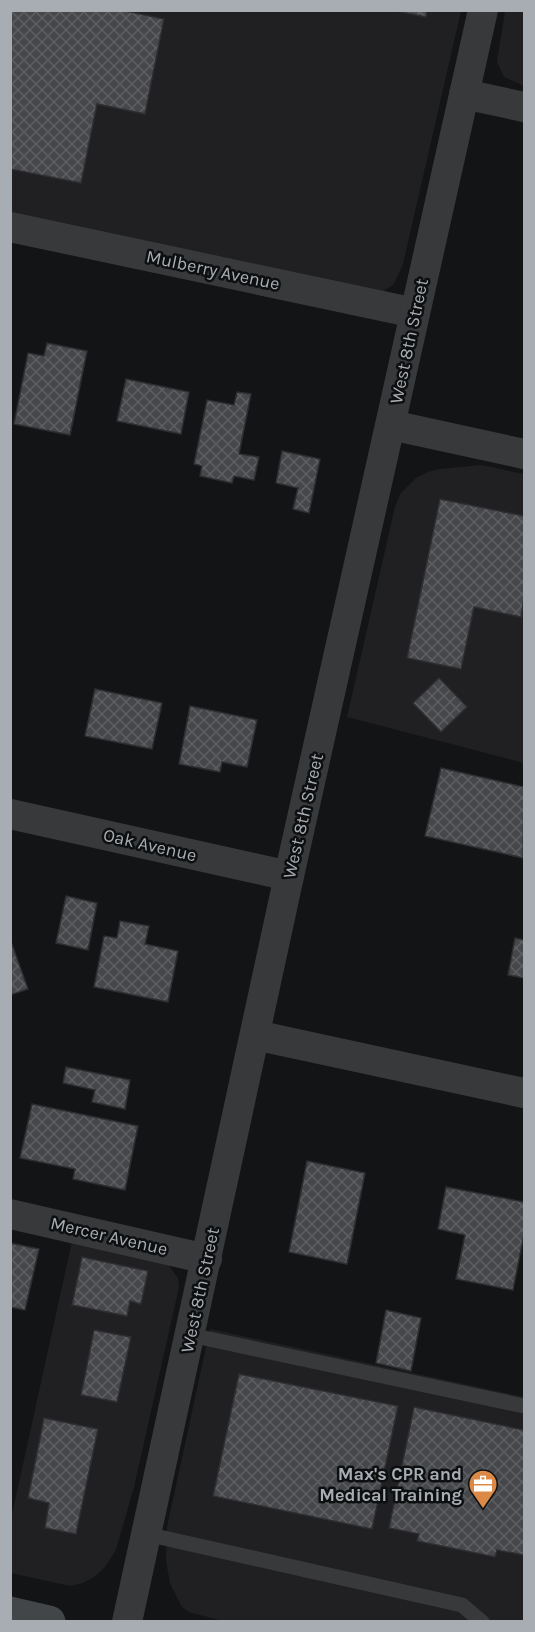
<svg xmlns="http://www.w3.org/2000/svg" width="535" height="1632" viewBox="0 0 535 1632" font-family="Karla,sans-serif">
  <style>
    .built { fill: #202022 }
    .building { fill: url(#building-cross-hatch); stroke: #2e2e31; stroke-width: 1.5 }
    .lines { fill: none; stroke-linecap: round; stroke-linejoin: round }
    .lane { stroke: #37393b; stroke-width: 15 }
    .street { stroke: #37393b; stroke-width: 30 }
    .secondary { stroke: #434649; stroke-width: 33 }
    .labels { text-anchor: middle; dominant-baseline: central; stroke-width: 5; stroke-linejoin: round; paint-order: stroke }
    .street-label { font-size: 18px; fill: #a7adb3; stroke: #0e0f10 }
    .poi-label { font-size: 18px; font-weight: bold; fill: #a7adb3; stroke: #0e0f10; text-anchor: end }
  </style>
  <defs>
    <pattern id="building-cross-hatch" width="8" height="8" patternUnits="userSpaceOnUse" patternTransform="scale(1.5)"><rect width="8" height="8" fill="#46474a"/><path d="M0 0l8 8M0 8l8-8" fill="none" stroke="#5e5f62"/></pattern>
  </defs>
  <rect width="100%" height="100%" fill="#131415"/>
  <g class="built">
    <path d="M 11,11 L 461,11 L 403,264 L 394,284 L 378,295 L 11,215 Z"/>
    <path d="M 505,11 L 524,11 L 524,86 L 504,77 L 497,62 Z"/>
    <path d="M 481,465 L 524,474 L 524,763 L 347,717 L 395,507 L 400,494 L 416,478 L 428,472 L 439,469 Z"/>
    <path d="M 73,1237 L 166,1262 L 178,1278 L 179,1287 L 134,1487 L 116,1550 L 105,1567 L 94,1577 L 83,1583 L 70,1586 L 11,1573 L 11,1519 Z"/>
    <path d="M 210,1329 L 524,1397 L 524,1621 L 227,1622 L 189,1612 L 182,1607 L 170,1583 L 166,1561 L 167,1527 Z"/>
  </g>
  <g class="building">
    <path d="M 10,10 L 121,10 L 164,19 L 145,114 L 97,104 L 81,183 L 10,169 Z"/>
    <path d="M 393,10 L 427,10 L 426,17 Z"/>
    <path d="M 47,343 L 87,351 L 70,435 L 14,424 L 28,353 L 44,356 Z"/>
    <path d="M 126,379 L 189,392 L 181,434 L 117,421 Z"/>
    <path d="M 237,392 L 251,394 L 239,454 L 259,457 L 254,480 L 234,476 L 232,483 L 200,476 L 202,466 L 194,464 L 207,400 L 234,405 Z"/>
    <path d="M 282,451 L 320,459 L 309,513 L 293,509 L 298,488 L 276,483 Z"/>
    <path d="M 440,499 L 524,516 L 524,598 L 521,617 L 474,607 L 461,669 L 407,658 Z"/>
    <path d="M 439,678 L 467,707 L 441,732 L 413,703 Z"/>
    <path d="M 95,689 L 162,703 L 152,749 L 85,736 Z"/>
    <path d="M 190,706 L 257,720 L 247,767 L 222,762 L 220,772 L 179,764 Z"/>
    <path d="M 441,768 L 524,787 L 523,858 L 425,836 Z"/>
    <path d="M 66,896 L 97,903 L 88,950 L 56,943 Z"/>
    <path d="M 120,921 L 149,926 L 145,944 L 178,951 L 168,1002 L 94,987 L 104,936 L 117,938 Z"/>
    <path d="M 515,938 L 524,940 L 524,978 L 508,975 Z"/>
    <path d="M 10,939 L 28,989 L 10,995 Z"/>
    <path d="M 66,1067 L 130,1080 L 125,1109 L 92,1102 L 95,1090 L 63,1083 Z"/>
    <path d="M 32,1104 L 138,1126 L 125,1190 L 73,1179 L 75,1169 L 20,1158 Z"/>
    <path d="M 307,1161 L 365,1173 L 347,1264 L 289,1252 Z"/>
    <path d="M 446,1187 L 524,1202 L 524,1234 L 513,1290 L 456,1279 L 465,1235 L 438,1229 Z"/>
    <path d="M 10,1243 L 39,1249 L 25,1310 L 10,1307 Z"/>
    <path d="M 82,1257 L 148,1271 L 141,1304 L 130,1301 L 127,1316 L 72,1305 Z"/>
    <path d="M 386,1310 L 421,1318 L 411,1371 L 376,1363 Z"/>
    <path d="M 94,1330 L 131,1337 L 117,1402 L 81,1395 Z"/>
    <path d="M 239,1374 L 398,1406 L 372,1529 L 213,1496 Z"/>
    <path d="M 414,1407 L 524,1430 L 524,1555 L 497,1550 L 495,1557 L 417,1541 L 419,1534 L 389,1528 Z"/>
    <path d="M 44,1418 L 98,1429 L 76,1534 L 45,1528 L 49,1503 L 28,1498 Z"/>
  </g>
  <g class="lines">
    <g class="lane">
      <path d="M 190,1335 L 524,1406"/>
      <path d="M 146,1534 L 462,1605 L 482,1622"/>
    </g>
    <g class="street">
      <path d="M 464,94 L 524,107"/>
      <path d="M 10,227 L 415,313"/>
      <path d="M 391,425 L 524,454"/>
      <path d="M 10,814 L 289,876"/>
      <path d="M 255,1035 L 524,1093"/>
      <path d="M 10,1214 L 207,1259"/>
      <path d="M 127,1622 L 289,876 L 483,10"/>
    </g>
    <path class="secondary" d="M 10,1613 L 49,1622"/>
  </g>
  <defs>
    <g id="office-pin" transform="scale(1.5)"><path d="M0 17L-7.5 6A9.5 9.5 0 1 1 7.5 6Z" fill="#da8a46" stroke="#0e0f10"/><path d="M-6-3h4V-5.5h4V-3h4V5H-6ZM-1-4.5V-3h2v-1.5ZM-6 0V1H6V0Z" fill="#fff"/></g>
  </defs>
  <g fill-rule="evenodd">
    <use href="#office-pin" x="483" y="1484"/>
  </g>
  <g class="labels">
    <g class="street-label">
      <text transform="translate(213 270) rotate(12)">Mulberry Avenue</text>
      <text transform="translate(409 341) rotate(-78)">West 8th Street</text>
      <text transform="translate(303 816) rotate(-77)">West 8th Street</text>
      <text transform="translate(150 845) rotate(13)">Oak Avenue</text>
      <text transform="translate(109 1236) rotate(13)">Mercer Avenue</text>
      <text transform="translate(200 1290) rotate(-78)">West 8th Street</text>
    </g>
    <g class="poi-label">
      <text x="462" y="1474">Max's CPR and<tspan x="462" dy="21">Medical Training</tspan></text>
    </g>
  </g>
  <rect width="535" height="1632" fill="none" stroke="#a7adb3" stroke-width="24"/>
</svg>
